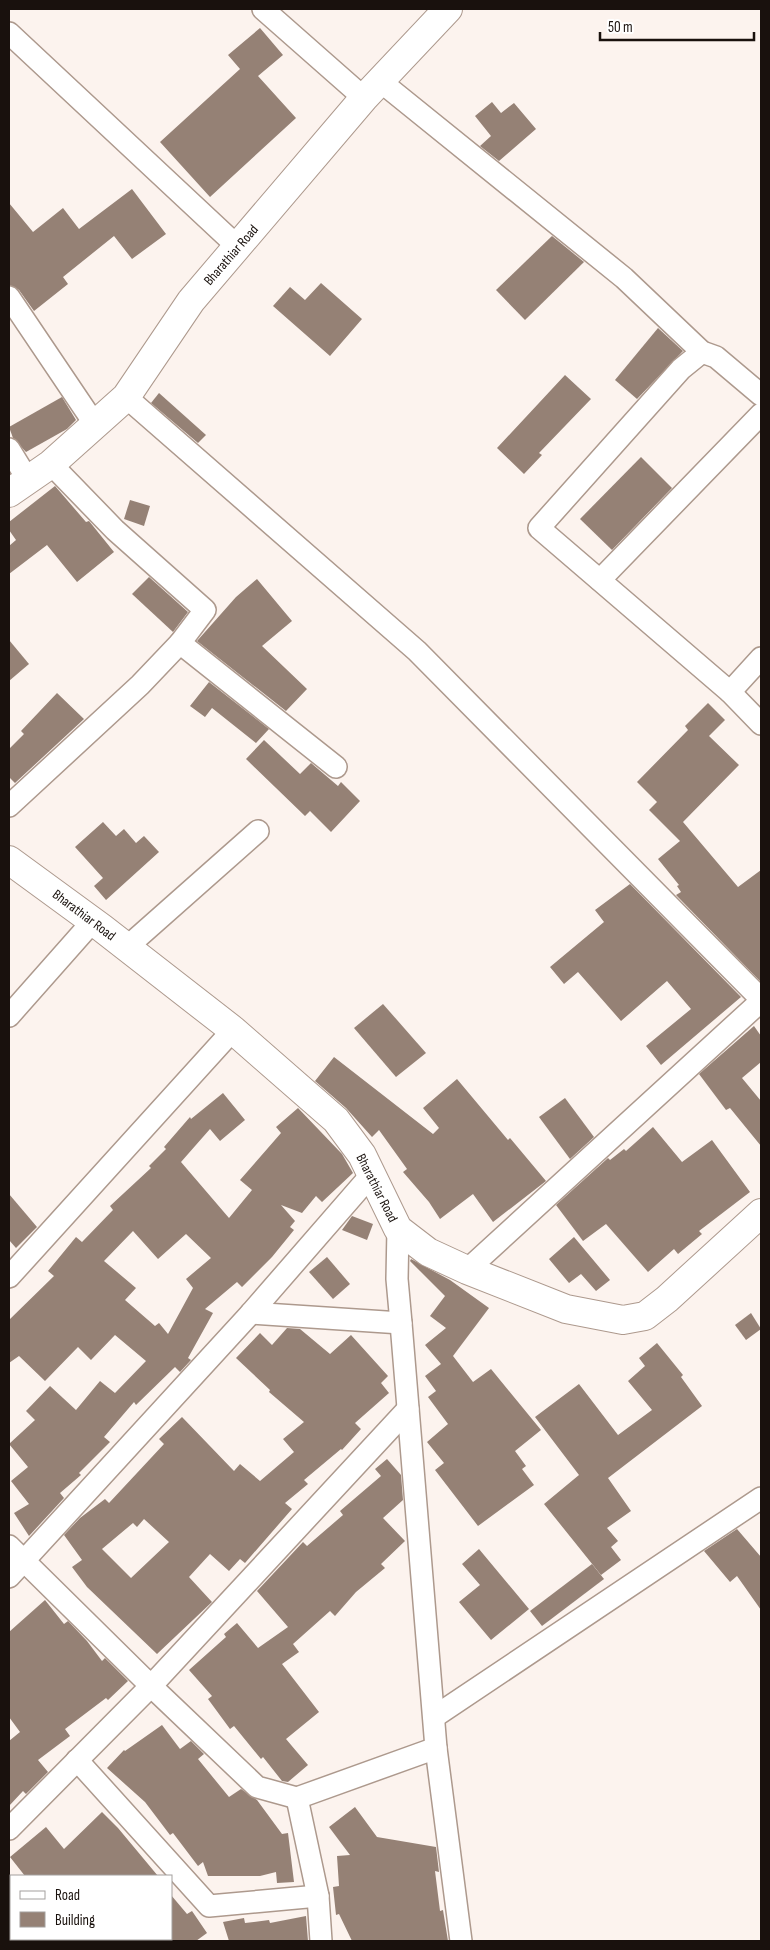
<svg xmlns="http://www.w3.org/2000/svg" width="770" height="1950" viewBox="0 0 770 1950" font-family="'Sofia Sans Condensed',sans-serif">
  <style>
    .building { fill: #958175; fill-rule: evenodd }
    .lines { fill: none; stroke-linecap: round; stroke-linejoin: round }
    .street-casing { stroke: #ad998d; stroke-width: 24 }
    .secondary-casing { stroke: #ad998d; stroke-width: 30 }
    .street { stroke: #fff; stroke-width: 21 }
    .secondary { stroke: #fff; stroke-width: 28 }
    .labels { text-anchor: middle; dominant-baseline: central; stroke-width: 4.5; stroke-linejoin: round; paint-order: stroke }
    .street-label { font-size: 14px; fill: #19110d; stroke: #fff }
  </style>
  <rect width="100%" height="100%" fill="#fcf3ee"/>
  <g class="building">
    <path d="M 260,28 L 283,55 L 258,76 L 296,118 L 210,197 L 160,142 L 240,69 L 228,55 Z"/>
    <path d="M 492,102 L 501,113 L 514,103 L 536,129 L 499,161 L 480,146 L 491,136 L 475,116 Z"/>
    <path d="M 132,189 L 166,234 L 132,259 L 114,236 L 63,277 L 68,284 L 34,311 L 19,290 L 9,285 L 9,203 L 33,232 L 63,208 L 79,229 Z"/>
    <path d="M 552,236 L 584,262 L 525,320 L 496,290 Z"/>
    <path d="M 321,283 L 362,319 L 330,356 L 273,306 L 290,287 L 305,300 Z"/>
    <path d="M 658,328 L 683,351 L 637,399 L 615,380 Z"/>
    <path d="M 565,375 L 591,399 L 539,453 L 542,455 L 524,474 L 497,448 Z"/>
    <path d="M 159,393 L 206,435 L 198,443 L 151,403 Z"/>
    <path d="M 62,397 L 76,420 L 67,429 L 26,452 L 13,438 L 9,427 Z"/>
    <path d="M 641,457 L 672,488 L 612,550 L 580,519 Z"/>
    <path d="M 55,486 L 86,522 L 89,521 L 114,552 L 77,582 L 47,545 L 9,574 L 9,546 L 16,540 L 9,530 L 9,522 Z"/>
    <path d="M 130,500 L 150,506 L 144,526 L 124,519 Z"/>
    <path d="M 149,577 L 188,612 L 173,632 L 132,594 Z"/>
    <path d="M 257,579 L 292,621 L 262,646 L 307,689 L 286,711 L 197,641 L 236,597 Z"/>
    <path d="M 9,640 L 29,664 L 9,681 Z"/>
    <path d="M 209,682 L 269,729 L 256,743 L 212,708 L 205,717 L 190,706 Z"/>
    <path d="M 57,693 L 84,719 L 15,783 L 9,777 L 9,749 L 24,734 L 21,731 Z"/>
    <path d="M 708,703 L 725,720 L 709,736 L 739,765 L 683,822 L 738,887 L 761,870 L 760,981 L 676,895 L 681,892 L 677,886 L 679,885 L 658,859 L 680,841 L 649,810 L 657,802 L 637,782 L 688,730 L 685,726 Z"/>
    <path d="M 264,740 L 300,774 L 311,763 L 338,786 L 341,782 L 360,801 L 331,832 L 310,811 L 305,816 L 246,759 Z"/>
    <path d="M 103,822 L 116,836 L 124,829 L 136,843 L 144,836 L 159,852 L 106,900 L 94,886 L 103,878 L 75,847 Z"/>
    <path d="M 630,884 L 741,997 L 661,1065 L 646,1046 L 691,1009 L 667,981 L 621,1021 L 578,972 L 564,984 L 550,967 L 604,922 L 595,910 Z"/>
    <path d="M 383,1004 L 426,1053 L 396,1077 L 354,1028 Z"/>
    <path d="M 754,1026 L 761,1036 L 761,1062 L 742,1078 L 761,1101 L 761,1146 L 730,1108 L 726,1110 L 699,1074 Z"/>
    <path d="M 334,1057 L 433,1134 L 439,1128 L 423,1108 L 457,1079 L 508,1140 L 510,1138 L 546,1181 L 493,1222 L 473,1194 L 440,1219 L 429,1202 L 403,1172 L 407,1169 L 379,1130 L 372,1137 L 346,1108 L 315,1081 Z"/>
    <path d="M 223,1093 L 245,1120 L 220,1141 L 210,1129 L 181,1162 L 229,1218 L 252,1190 L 240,1180 L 281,1133 L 276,1127 L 298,1108 L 342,1154 L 353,1173 L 322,1202 L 316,1196 L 302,1213 L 281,1205 L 295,1221 L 290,1227 L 294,1230 L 272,1257 L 242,1287 L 237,1282 L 205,1309 L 213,1313 L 188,1358 L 191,1360 L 180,1372 L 175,1367 L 136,1405 L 134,1402 L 104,1437 L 110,1442 L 79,1473 L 81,1475 L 60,1493 L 64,1498 L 29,1536 L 14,1513 L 29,1504 L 11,1481 L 28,1467 L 9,1444 L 35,1420 L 26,1411 L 50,1386 L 76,1410 L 100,1381 L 115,1393 L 146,1361 L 115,1335 L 91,1360 L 78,1347 L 45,1381 L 19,1356 L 9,1363 L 9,1320 L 54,1276 L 48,1271 L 76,1237 L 82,1242 L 113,1210 L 110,1206 L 151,1168 L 149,1166 L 166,1149 L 164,1147 L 190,1117 L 191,1119 ZM 133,1231 L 158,1259 L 186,1234 L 211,1258 L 186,1279 L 193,1288 L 168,1334 L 159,1323 L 155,1326 L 125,1300 L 136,1288 L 104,1261 Z"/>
    <path d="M 565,1098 L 594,1137 L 570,1159 L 539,1117 Z"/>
    <path d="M 653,1127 L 682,1162 L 712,1140 L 750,1192 L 699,1231 L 702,1234 L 678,1254 L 674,1249 L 648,1272 L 606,1224 L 583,1241 L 556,1205 L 608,1158 L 610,1160 L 624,1149 L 626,1151 Z"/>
    <path d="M 9,1194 L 37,1227 L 16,1248 L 9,1240 Z"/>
    <path d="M 352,1216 L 373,1224 L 367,1240 L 342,1230 Z"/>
    <path d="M 574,1237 L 610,1280 L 596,1291 L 581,1274 L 569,1283 L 549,1259 Z"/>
    <path d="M 327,1257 L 350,1284 L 333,1299 L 309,1272 Z"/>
    <path d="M 411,1259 L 450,1280 L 489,1308 L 453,1356 L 473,1382 L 491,1369 L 541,1430 L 515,1451 L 526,1466 L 522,1469 L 534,1485 L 478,1526 L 435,1470 L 444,1463 L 427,1442 L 448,1424 L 428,1397 L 436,1391 L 425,1376 L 441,1364 L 425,1345 L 446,1328 L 430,1316 L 445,1296 L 410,1261 Z"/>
    <path d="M 751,1313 L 761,1329 L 746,1340 L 735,1325 Z"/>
    <path d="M 287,1328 L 300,1329 L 330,1354 L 351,1335 L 388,1376 L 381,1383 L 389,1393 L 355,1423 L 361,1429 L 342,1450 L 341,1449 L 304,1480 L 308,1484 L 285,1503 L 292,1509 L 245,1563 L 240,1559 L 229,1571 L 210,1554 L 189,1577 L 212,1602 L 157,1654 L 87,1587 L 72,1567 L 82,1560 L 64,1535 L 80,1518 L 105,1499 L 109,1503 L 164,1444 L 159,1439 L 182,1417 L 234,1471 L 240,1464 L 260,1481 L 294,1452 L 283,1439 L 304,1422 L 269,1392 L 270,1390 L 236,1358 L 260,1333 L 272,1345 ZM 144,1519 L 169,1542 L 131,1578 L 102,1549 L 133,1523 L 137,1527 Z"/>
    <path d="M 657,1343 L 683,1375 L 681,1377 L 702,1406 L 608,1478 L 631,1511 L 607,1528 L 618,1541 L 611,1547 L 621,1560 L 601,1575 L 544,1504 L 579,1475 L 535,1417 L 579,1384 L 618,1435 L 652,1410 L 628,1381 L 645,1366 L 639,1358 Z"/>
    <path d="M 387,1459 L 401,1475 L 403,1500 L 383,1518 L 405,1541 L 381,1564 L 385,1568 L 356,1592 L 335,1616 L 330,1611 L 293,1644 L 299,1652 L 282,1664 L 319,1712 L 286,1739 L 308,1765 L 288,1782 L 282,1781 L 263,1757 L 261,1759 L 234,1726 L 230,1729 L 208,1699 L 212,1696 L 189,1670 L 226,1637 L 224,1634 L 237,1623 L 258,1648 L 288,1627 L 257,1591 L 303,1542 L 307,1546 L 343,1515 L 340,1511 L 381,1476 L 375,1469 Z"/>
    <path d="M 737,1529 L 761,1557 L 761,1610 L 737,1576 L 730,1582 L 704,1551 Z"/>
    <path d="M 479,1549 L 529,1609 L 491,1640 L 459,1602 L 480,1585 L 462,1564 Z"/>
    <path d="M 592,1564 L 604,1579 L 542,1626 L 530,1611 Z"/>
    <path d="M 45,1600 L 64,1624 L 68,1621 L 87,1641 L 102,1661 L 105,1658 L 128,1681 L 108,1700 L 106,1698 L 65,1729 L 70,1736 L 38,1760 L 48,1772 L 26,1794 L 23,1791 L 9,1806 L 9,1741 L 20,1732 L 9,1717 L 9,1632 Z"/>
    <path d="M 162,1725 L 180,1749 L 191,1741 L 204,1754 L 198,1759 L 229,1797 L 241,1789 L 257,1800 L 282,1834 L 288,1833 L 294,1882 L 277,1883 L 276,1872 L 260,1876 L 208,1876 L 203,1862 L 198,1866 L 173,1833 L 170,1835 L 145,1802 L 107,1768 L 124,1750 L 125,1751 Z"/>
    <path d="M 355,1807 L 377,1837 L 436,1847 L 439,1872 L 435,1871 L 440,1911 L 443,1910 L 448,1941 L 352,1941 L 339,1914 L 336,1915 L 333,1887 L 339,1886 L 337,1856 L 350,1855 L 329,1827 Z"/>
    <path d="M 102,1812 L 118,1828 L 158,1876 L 25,1876 L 10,1857 L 46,1827 L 64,1849 Z"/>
    <path d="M 171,1895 L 187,1914 L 192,1911 L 207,1933 L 196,1941 L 171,1941 Z"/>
    <path d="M 306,1916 L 308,1941 L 229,1941 L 223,1922 L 244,1918 L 245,1923 L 269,1920 L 270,1923 Z"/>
  </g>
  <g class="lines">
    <g class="street-casing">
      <g id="street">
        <path d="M 263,9 L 364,98"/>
        <path d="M 9,33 L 238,247"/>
        <path d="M 380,81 L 624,278 L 702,352 L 716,357 L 761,395"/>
        <path d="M 9,297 L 96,426"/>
        <path d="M 702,352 L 681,369 L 539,528 L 730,692 L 761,724"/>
        <path d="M 126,397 L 417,651 L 761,999"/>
        <path d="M 9,449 L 28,480"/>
        <path d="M 51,464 L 115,530 L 205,610 L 180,643"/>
        <path d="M 600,580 L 761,414"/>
        <path d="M 730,692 L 761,658"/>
        <path d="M 9,806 L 140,685 L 180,643 L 336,767"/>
        <path d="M 127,947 L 258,831"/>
        <path d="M 9,1016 L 93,921"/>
        <path d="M 398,1229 L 397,1279 L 401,1323 L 436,1748 L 461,1941"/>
        <path d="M 467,1270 L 761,1001"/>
        <path d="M 9,1277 L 233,1030"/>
        <path d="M 251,1313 L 401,1323"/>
        <path d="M 9,1546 L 151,1686 L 408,1409"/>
        <path d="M 9,1577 L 251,1313 L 371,1175"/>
        <path d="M 434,1717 L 761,1498"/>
        <path d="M 77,1760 L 209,1906 L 318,1896"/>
        <path d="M 9,1829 L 151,1686 L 257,1787 L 297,1798"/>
        <path d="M 9,1889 L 11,1891"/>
        <path d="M 55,1939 L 57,1941"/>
        <path d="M 321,1941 L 318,1896 L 297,1798 L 436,1748"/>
      </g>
    </g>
    <g class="secondary-casing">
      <g id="secondary">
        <path d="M 9,493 L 51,464 L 126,397 L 191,301 L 364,98 L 448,9"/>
        <path d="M 9,860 L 102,928 L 233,1030 L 336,1120 L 362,1155 L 398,1229 L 428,1252 L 467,1270 L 566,1309 L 623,1320 L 645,1316 L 667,1299 L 761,1213"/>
      </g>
    </g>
    <use href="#street" class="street"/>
    <use href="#secondary" class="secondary"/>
  </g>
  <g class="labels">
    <g class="street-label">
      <text transform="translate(231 255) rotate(-49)">Bharathiar Road</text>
      <text transform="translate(84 915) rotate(37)">Bharathiar Road</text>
      <text transform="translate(377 1188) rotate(63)">Bharathiar Road</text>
    </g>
  </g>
  <rect width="770" height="1950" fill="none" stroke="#19110d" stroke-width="20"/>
  <rect x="10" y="1875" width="162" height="65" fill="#ffffff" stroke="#a3a09e"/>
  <rect x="20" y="1891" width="25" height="8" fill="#ffffff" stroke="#a3a09e"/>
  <text x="55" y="1900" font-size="15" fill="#19110d">Road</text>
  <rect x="20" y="1912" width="25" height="15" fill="#958175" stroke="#a3a09e"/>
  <text x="55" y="1925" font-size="15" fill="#19110d">Building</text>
  <path d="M600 32v8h154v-8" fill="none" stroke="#19110d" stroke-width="2.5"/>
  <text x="608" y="32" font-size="15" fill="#19110d" stroke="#ffffff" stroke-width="4" paint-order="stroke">50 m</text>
</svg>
